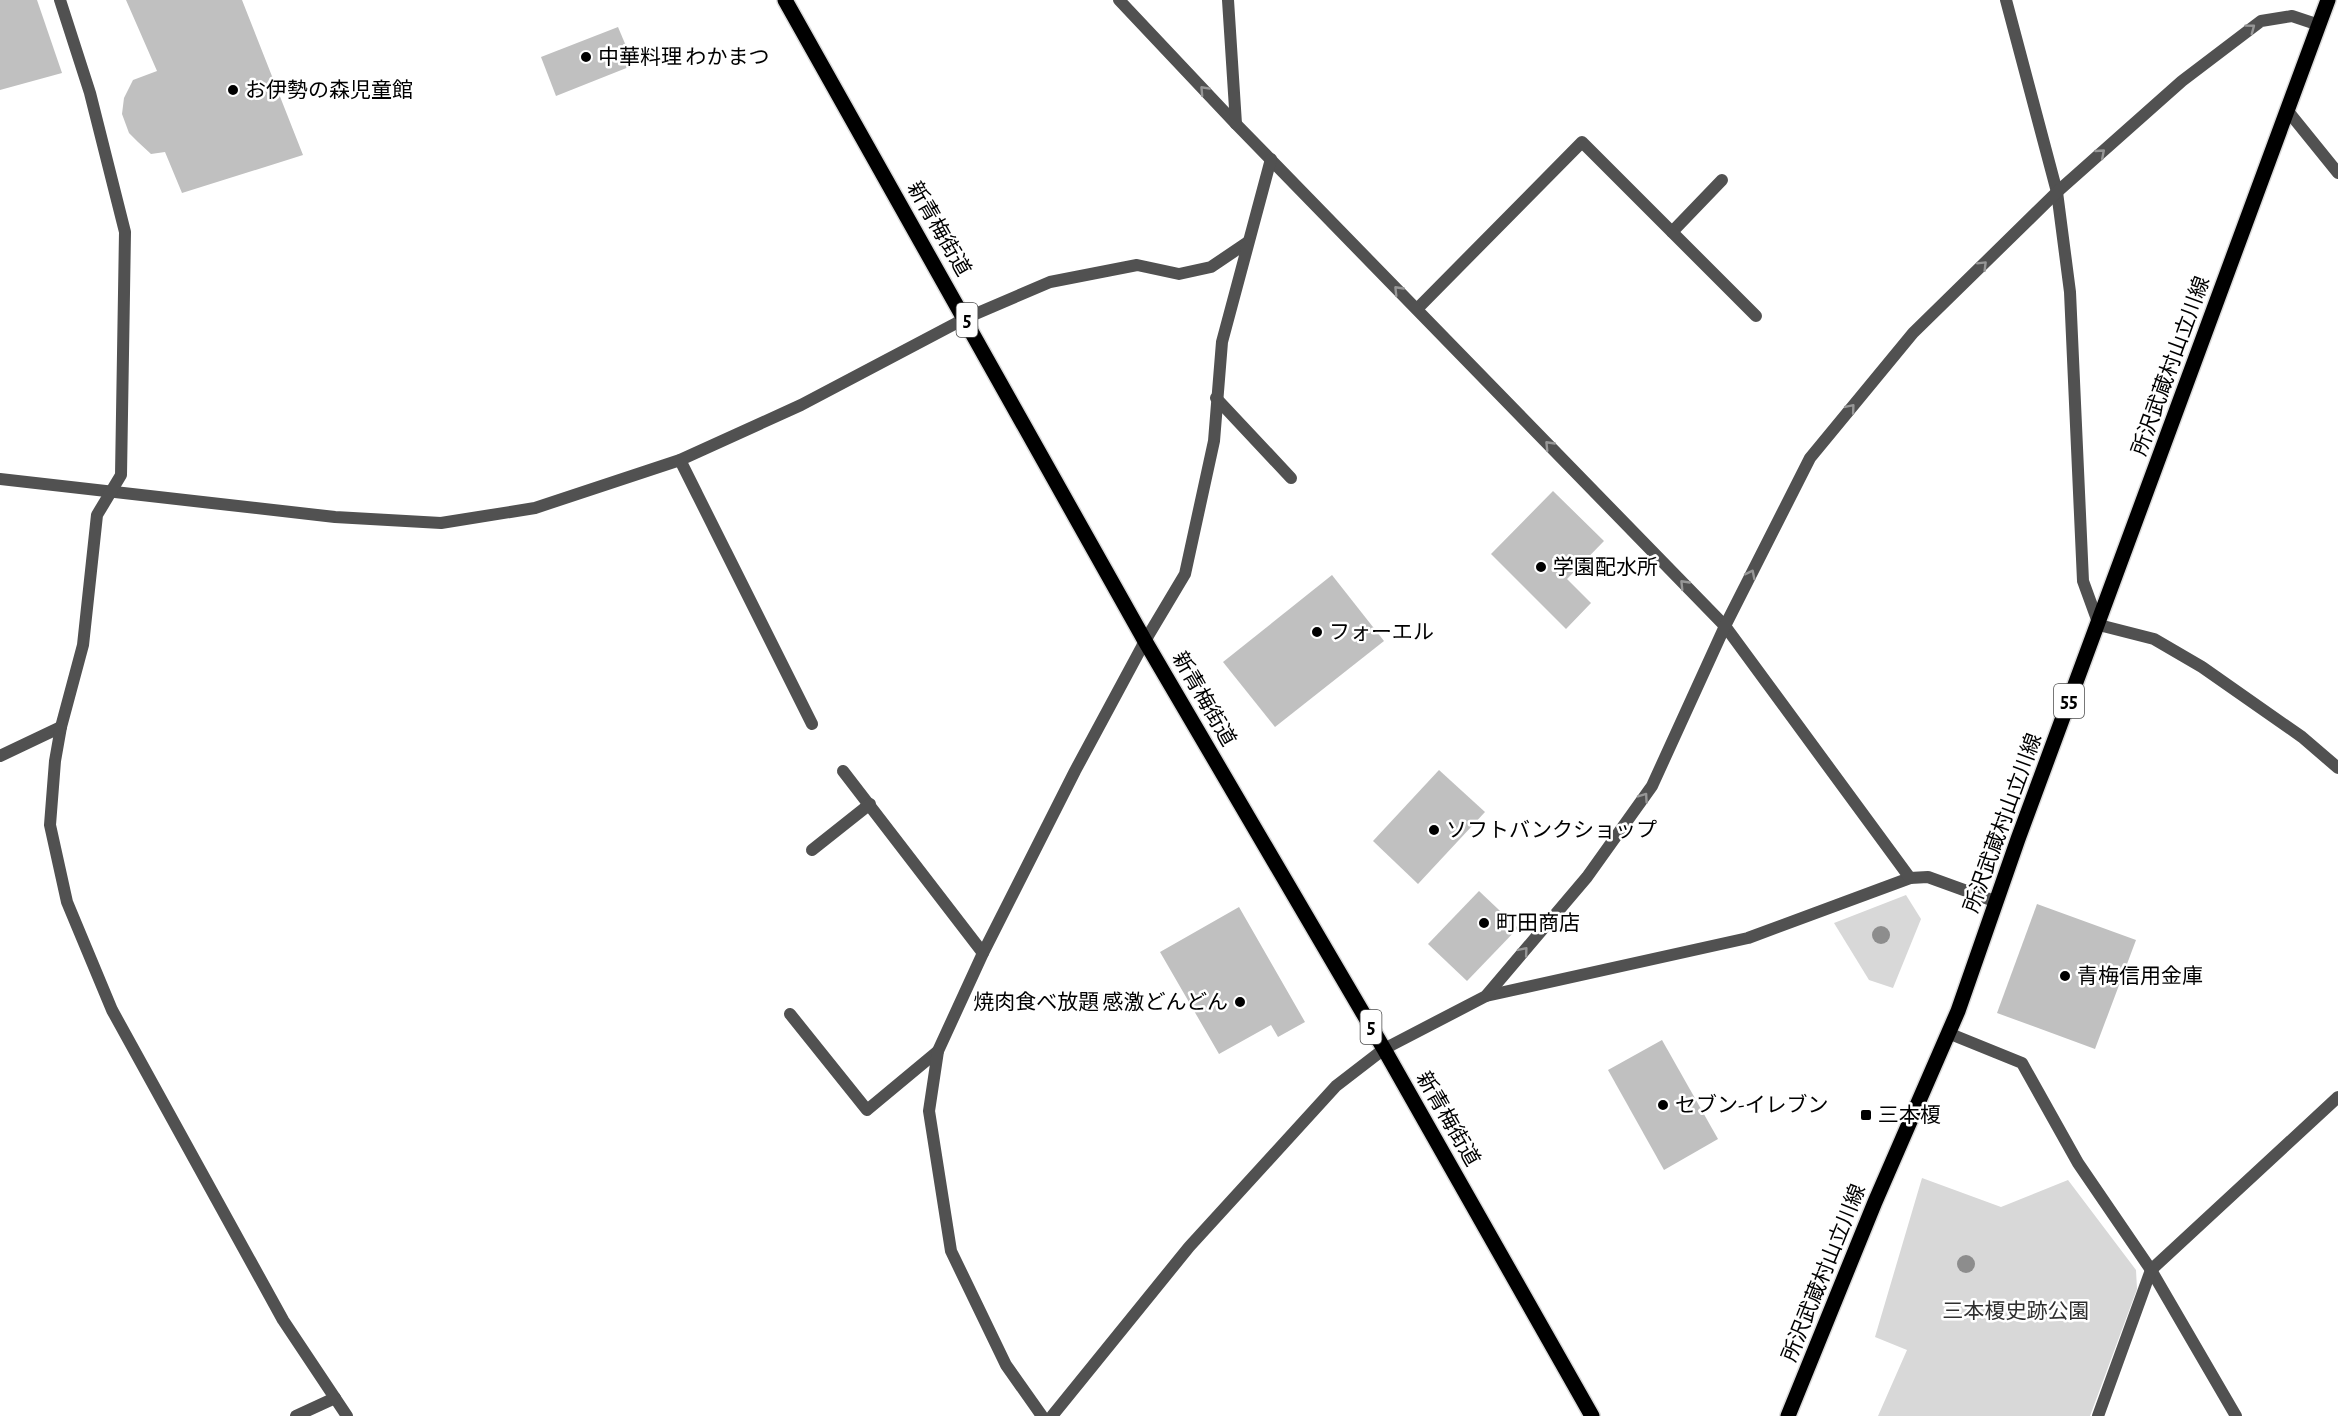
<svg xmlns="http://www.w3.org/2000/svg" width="2338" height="1416" viewBox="0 0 2338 1416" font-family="'Alegreya Sans','Noto Sans JP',sans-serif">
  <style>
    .green { fill: #d8d8d8 }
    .building { fill: #c0c0c0 }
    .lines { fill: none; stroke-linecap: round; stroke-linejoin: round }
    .primary-casing { stroke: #dbdbdb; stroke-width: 18 }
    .service { stroke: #515151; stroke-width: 12 }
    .minor { stroke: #515151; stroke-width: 12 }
    .tertiary { stroke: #515151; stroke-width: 12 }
    .primary { stroke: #000; stroke-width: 15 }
    .tree { fill: #8d8d8d }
    .oneway { stroke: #979797 }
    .poi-dot { fill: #000; stroke: #fff; stroke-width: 2 }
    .labels { text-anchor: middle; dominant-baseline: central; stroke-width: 5; stroke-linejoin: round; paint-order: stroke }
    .shield { fill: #fff; stroke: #4c4c4c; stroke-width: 1.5 }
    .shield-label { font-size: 20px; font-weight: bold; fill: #000 }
    .poi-label { font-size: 21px; fill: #000; stroke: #fff; text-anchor: start }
    .street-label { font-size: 21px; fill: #000; stroke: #fff }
    .park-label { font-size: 21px; fill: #2f2f2f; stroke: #fff }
  </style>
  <rect width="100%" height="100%" fill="#fff"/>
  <g class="green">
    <path d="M 1906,895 L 1921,919 L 1893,988 L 1869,980 L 1834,923 Z"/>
    <path d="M 1922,1178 L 2001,1207 L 2068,1180 L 2136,1270 L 2137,1289 L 2090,1416 L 1878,1416 L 1907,1350 L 1875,1337 Z"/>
  </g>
  <g class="building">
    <path d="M 0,0 L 37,0 L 62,73 L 0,90 Z"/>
    <path d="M 126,0 L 242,0 L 303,155 L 182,193 L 165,152 L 151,154 L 138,142 L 129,133 L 122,114 L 124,98 L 133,80 L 157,71 Z"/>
    <path d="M 618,27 L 634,65 L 556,96 L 541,57 Z"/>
    <path d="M 1553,491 L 1604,541 L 1567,579 L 1591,603 L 1566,629 L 1491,554 Z"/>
    <path d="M 1332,575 L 1384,641 L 1275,727 L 1223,662 Z"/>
    <path d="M 1439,770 L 1485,812 L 1418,884 L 1373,841 Z"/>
    <path d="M 1479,891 L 1518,928 L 1467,981 L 1428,944 Z"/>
    <path d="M 2037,904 L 2136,940 L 2095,1049 L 1997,1013 Z"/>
    <path d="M 1239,907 L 1305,1022 L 1278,1037 L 1271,1025 L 1219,1054 L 1160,952 Z"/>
    <path d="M 1662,1040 L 1718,1139 L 1664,1170 L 1608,1070 Z"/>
  </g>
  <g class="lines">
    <g class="primary-casing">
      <g id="primary">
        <path d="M 785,0 L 1145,641 L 1384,1049 L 1592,1416"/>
        <path d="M 1788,1416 L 1875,1202 L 1958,1011 L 2018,839 L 2328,0"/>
      </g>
    </g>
    <g class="service">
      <path d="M 2006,0 L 2057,192 L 2070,292 L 2083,581 L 2099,625"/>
      <path d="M 1672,232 L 1722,180"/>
      <path d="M 1417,309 L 1582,142 L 1756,316"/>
      <path d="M 1216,398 L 1291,478"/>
      <path d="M 680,460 L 812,724"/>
      <path d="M 0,479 L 335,517 L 441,523 L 535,508 L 680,460 L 801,405 L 966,318 L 1050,282 L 1137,265 L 1179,274 L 1211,267 L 1248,242"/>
      <path d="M 0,756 L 61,727"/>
      <path d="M 843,771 L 983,953"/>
      <path d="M 812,850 L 870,804"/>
      <path d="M 1486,996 L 1748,938 L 1910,878 L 1928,877 L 1997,902"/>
      <path d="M 790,1014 L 867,1110 L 938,1051"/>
      <path d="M 296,1416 L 335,1398"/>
      <path d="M 1042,1416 L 1006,1365 L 951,1251 L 929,1111 L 938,1051 L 983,953 L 1075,771 L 1145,641"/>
    </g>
    <g class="minor">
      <path d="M 60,0 L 90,93 L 125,232 L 121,475 L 97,515 L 83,645 L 61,727 L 55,761 L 50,825 L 67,902 L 112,1010 L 283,1320 L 347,1416"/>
      <path d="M 1119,0 L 1236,124 L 1725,626 L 1910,878"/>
      <path d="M 1228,0 L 1236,124"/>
      <path d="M 2287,110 L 2338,173"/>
      <path d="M 1145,641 L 1185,574 L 1214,441 L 1222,342 L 1271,159"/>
      <path d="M 1948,1033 L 2022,1063 L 2078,1163 L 2151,1270 L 2236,1416"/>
      <path d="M 1052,1416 L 1189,1247 L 1336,1086 L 1384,1049 L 1486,996 L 1587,877 L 1652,786 L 1725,626 L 1810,458 L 1913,333 L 2057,192 L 2182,81 L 2261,21 L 2292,16 L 2319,25"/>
      <path d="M 2098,1416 L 2151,1270 L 2338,1097"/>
    </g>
    <path class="tertiary" d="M 2099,625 L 2154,639 L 2202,667 L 2302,737 L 2338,768"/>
    <use href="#primary" class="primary"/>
  </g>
  <g class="tree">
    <circle cx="1596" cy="569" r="9"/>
    <circle cx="1881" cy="935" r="9"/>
    <circle cx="1966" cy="1264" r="9"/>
  </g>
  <defs><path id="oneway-chevron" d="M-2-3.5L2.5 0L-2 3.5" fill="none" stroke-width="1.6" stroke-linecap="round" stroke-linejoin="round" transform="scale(1.5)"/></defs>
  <g class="oneway">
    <use href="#oneway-chevron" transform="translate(2251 28) rotate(-37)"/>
    <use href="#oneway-chevron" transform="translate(1204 90) rotate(-133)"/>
    <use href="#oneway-chevron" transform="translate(2101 153) rotate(-41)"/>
    <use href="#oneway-chevron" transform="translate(1983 265) rotate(-45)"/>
    <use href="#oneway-chevron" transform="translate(1398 290) rotate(-134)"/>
    <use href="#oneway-chevron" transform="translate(1851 408) rotate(-50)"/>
    <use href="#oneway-chevron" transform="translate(1549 445) rotate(-134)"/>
    <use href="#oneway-chevron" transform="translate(1751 574) rotate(-63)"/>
    <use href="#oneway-chevron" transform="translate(1684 584) rotate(-134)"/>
    <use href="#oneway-chevron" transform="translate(1644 797) rotate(-55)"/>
    <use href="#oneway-chevron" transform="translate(1524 951) rotate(-50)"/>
  </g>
  <g class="poi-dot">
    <circle cx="586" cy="57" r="6"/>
    <circle cx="233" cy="90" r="6"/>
    <circle cx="1541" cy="567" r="6"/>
    <circle cx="1317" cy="632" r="6"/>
    <circle cx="1434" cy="830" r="6"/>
    <circle cx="1484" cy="923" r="6"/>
    <circle cx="2065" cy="976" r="6"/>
    <circle cx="1240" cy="1002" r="6"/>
    <circle cx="1663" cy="1105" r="6"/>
    <rect x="1860" y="1109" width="12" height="12" rx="3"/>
  </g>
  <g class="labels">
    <g class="shield">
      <rect x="956.5" y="303" width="21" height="34" rx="4.5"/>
      <rect x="2054" y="684" width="30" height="34" rx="4.5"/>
      <rect x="1360.5" y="1010" width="21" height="34" rx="4.5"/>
    </g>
    <g class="shield-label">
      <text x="967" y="320">5</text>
      <text x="2069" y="701">55</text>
      <text x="1371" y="1027">5</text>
    </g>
    <g class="poi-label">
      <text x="598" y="57">中華料理 わかまつ</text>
      <text x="245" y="90">お伊勢の森児童館</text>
      <text x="1553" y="567">学園配水所</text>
      <text x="1329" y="632">フォーエル</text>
      <text x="1446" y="830">ソフトバンクショップ</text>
      <text x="1496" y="923">町田商店</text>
      <text x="2077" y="976">青梅信用金庫</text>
      <text x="1228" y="1002" text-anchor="end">焼肉食べ放題 感激どんどん</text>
      <text x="1675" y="1105">セブン-イレブン</text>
      <text x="1878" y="1115">三本榎</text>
    </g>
    <g class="street-label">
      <text transform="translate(939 229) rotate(60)">新青梅街道</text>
      <text transform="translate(2171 366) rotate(-70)">所沢武蔵村山立川線</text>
      <text transform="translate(1204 699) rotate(60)">新青梅街道</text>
      <text transform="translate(2003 823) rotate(-70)">所沢武蔵村山立川線</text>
      <text transform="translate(1448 1119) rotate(60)">新青梅街道</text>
      <text transform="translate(1824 1273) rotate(-68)">所沢武蔵村山立川線</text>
    </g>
    <g class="park-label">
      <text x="2016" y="1311">三本榎史跡公園</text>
    </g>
  </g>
</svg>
